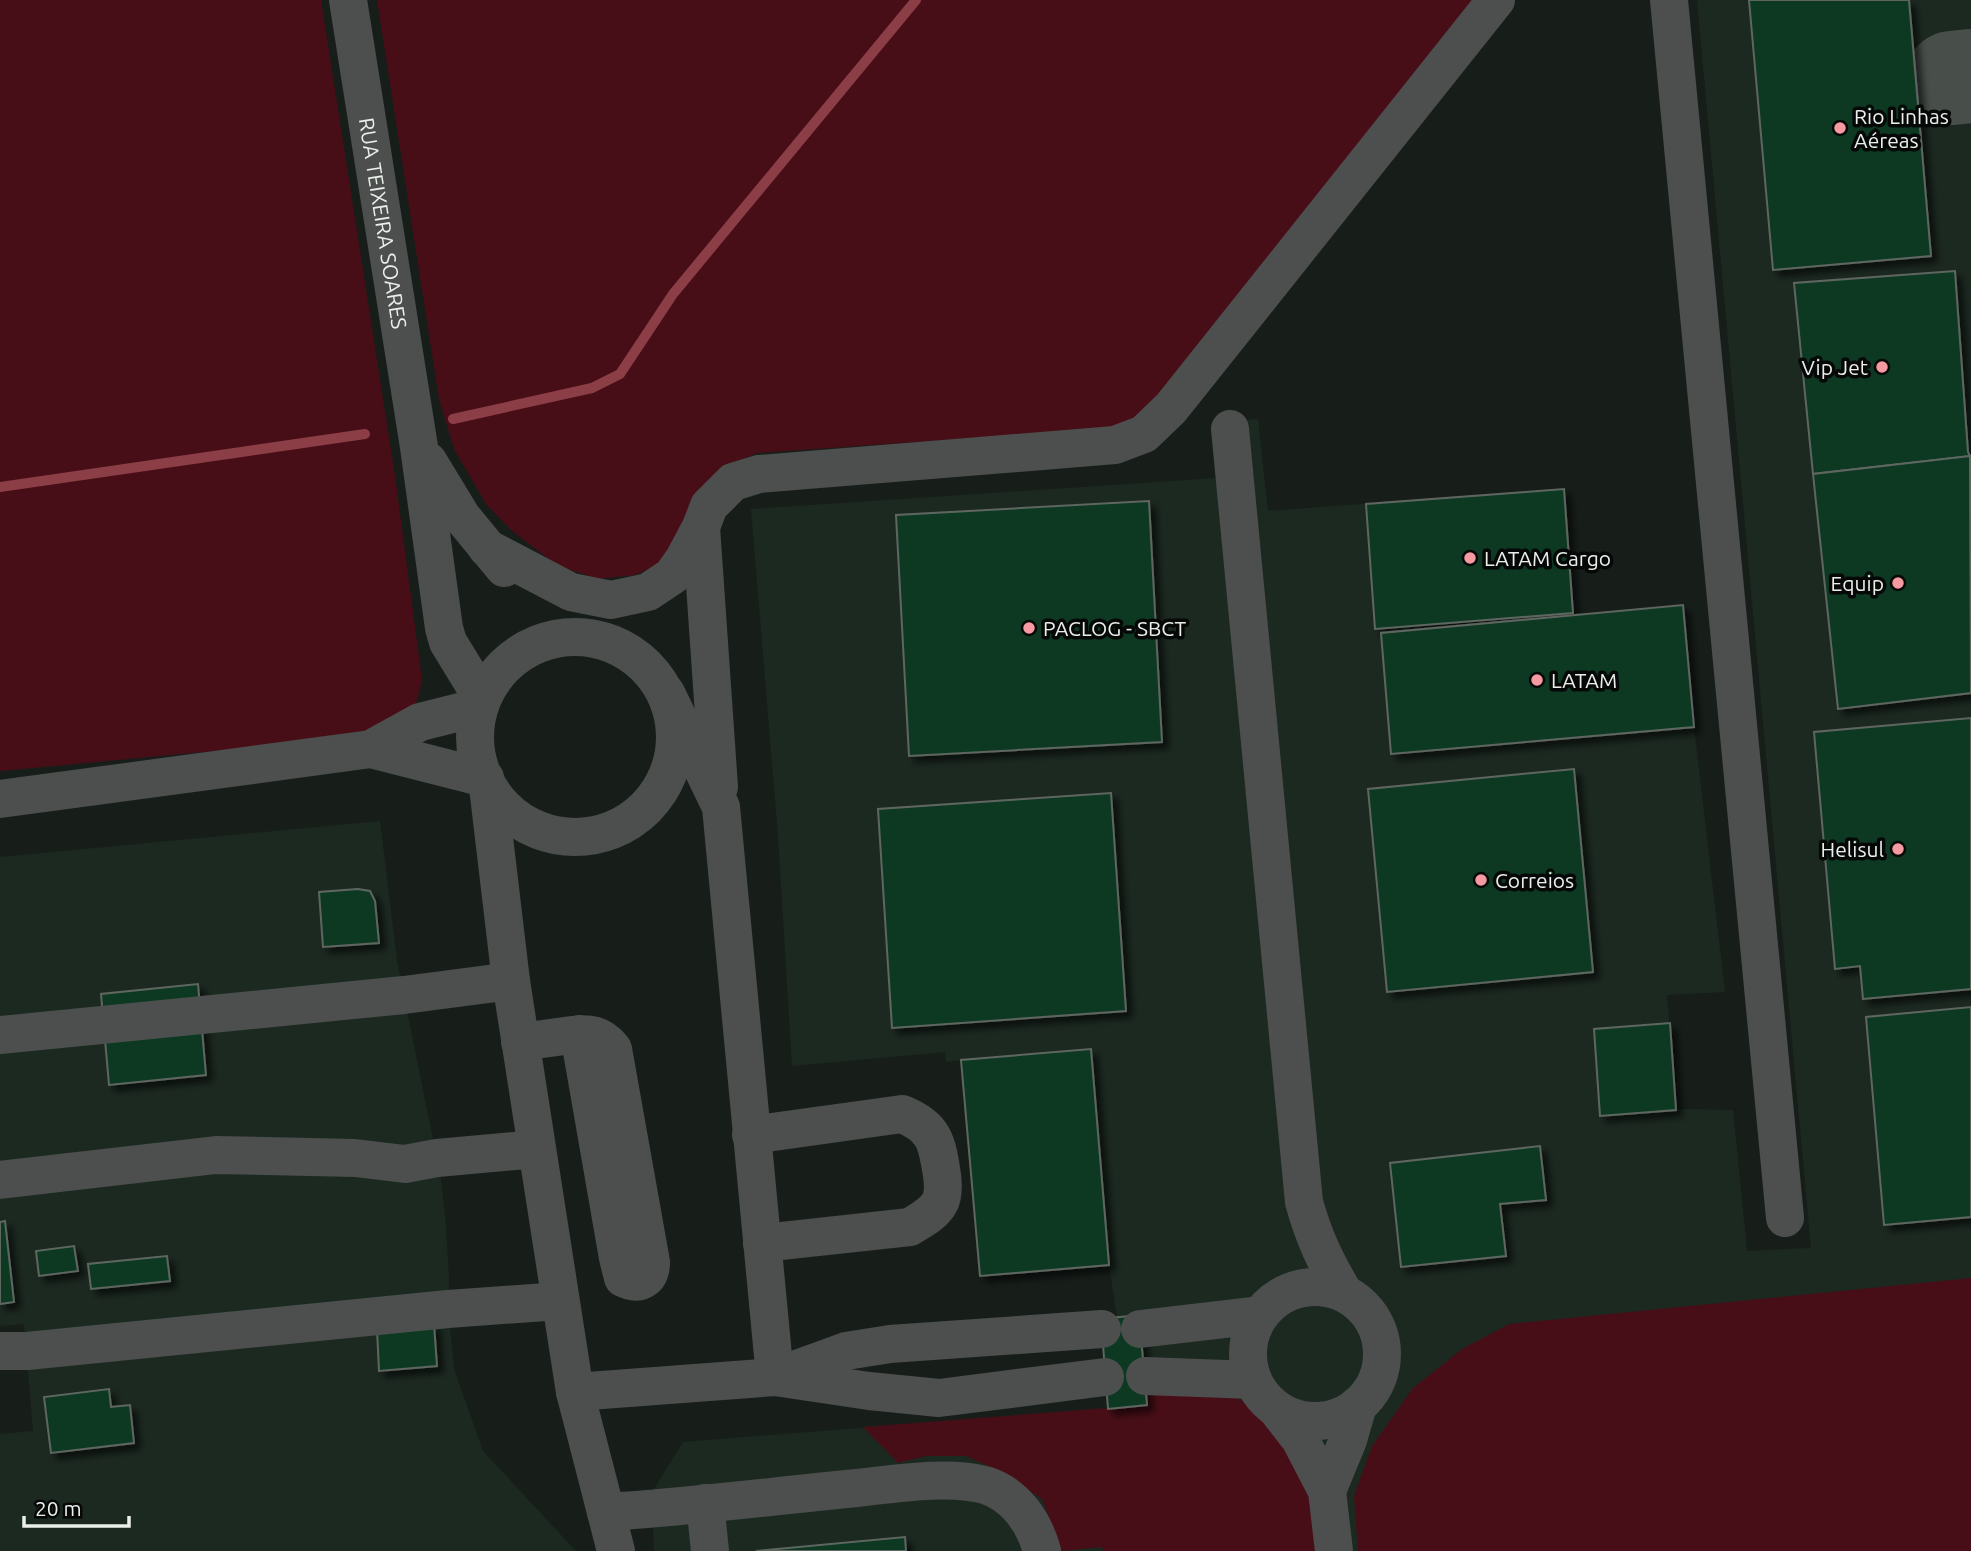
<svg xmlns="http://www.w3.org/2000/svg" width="1971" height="1551" viewBox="0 0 1971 1551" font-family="Ubuntu,sans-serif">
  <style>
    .built { fill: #1c2921 }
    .green { fill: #480e17 }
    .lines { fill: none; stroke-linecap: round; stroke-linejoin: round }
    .stream { stroke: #8c3e46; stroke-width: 10 }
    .taxiway { stroke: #484f4b; stroke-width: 94 }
    .building { fill: #0d3922; stroke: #5e6661; stroke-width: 2; filter: url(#shadow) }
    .minor { stroke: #4c4f4d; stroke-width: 38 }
    .poi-dot { fill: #f49aa0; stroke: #050806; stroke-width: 2.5 }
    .labels { text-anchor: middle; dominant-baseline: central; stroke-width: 7; stroke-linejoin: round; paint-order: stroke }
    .poi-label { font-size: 21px; fill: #eaefeb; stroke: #050806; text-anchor: start }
    .street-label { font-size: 21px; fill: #eaefeb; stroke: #050806 }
  </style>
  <defs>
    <filter id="shadow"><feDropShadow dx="6" dy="6" stdDeviation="3.5" flood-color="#0009"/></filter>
  </defs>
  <rect width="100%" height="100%" fill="#171e1a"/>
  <g class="built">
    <path d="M 1697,0 L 1971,0 L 1971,1551 L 654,1551 L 652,1509 L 654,1489 L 683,1442 L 1126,1407 L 1117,1317 L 1109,1265 L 980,1276 L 961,1060 L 946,1062 L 945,1052 L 792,1066 L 778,836 L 751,509 L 1218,478 L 1216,423 L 1258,419 L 1268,511 L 1564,489 L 1573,613 L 1579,614 L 1683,605 L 1694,727 L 1725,992 L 1667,995 L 1676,1109 L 1733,1110 L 1747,1251 L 1811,1248 Z"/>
    <path d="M 380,821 L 397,961 L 441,1179 L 446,1227 L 449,1278 L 448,1309 L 454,1369 L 483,1451 L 576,1551 L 0,1551 L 0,1434 L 33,1431 L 24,1324 L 0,1326 L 0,857 Z"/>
  </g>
  <g class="green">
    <path d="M 0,0 L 321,0 L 395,476 L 422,680 L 415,707 L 385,735 L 0,771 Z"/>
    <path d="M 377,0 L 1475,0 L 1161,394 L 1136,417 L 1113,428 L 757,453 L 727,466 L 666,562 L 635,575 L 598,579 L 558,566 L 511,530 L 486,504 L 454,449 L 439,399 Z"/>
    <path d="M 1971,1278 L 1971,1551 L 1358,1551 L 1354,1496 L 1372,1446 L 1413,1388 L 1462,1349 L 1509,1324 Z"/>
    <path d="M 1145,1383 L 1217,1385 L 1260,1413 L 1310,1482 L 1316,1551 L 1103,1551 L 1102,1547 L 1062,1551 L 1042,1499 L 1002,1472 L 966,1456 L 926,1456 L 898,1463 L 863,1427 L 1146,1405 Z"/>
  </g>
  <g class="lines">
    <g class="stream">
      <path d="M 453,419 L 592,388 L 620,374 L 673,294 L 916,0"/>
      <path d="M 0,487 L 365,434"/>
    </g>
    <path class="taxiway" d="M 1952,78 L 1971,76"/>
  </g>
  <g class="building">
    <path d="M 1749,0 L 1909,0 L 1931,256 L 1773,270 Z"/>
    <path d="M 1955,271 L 1968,452 L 1970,456 L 1813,474 L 1794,283 Z"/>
    <path d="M 1970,456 L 1971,693 L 1838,709 L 1813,474 Z"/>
    <path d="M 1564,489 L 1573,613 L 1375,629 L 1366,504 Z"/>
    <path d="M 1149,501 L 1162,742 L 909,756 L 896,515 Z"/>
    <path d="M 1683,605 L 1694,727 L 1391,754 L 1381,633 Z"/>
    <path d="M 1971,718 L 1971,989 L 1863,999 L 1860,966 L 1835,969 L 1814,732 Z"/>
    <path d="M 1574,769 L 1593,972 L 1387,992 L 1368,789 Z"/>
    <path d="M 1111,793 L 1126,1011 L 892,1028 L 878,809 Z"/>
    <path d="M 358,889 L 370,891 L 375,901 L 379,943 L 323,947 L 319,892 Z"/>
    <path d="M 198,984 L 206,1075 L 109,1085 L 101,994 Z"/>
    <path d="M 1971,1007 L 1971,1217 L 1884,1225 L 1866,1017 Z"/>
    <path d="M 1670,1023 L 1676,1110 L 1600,1116 L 1594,1029 Z"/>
    <path d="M 1091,1049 L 1109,1265 L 980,1276 L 961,1060 Z"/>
    <path d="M 1540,1146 L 1546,1200 L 1500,1204 L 1506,1256 L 1401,1267 L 1390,1163 Z"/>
    <path d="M 5,1221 L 14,1302 L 0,1304 L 0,1222 Z"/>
    <path d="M 74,1246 L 78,1271 L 39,1276 L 36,1251 Z"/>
    <path d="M 167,1256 L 170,1281 L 91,1289 L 88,1264 Z"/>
    <path d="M 1139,1315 L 1147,1405 L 1108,1409 L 1101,1319 Z"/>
    <path d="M 434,1324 L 437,1366 L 379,1371 L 377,1329 Z"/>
    <path d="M 109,1389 L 111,1407 L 130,1405 L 134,1443 L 51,1453 L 44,1397 Z"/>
    <path d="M 905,1537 L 906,1551 L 756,1551 Z"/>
  </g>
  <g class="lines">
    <g class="minor">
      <path id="s1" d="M 348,0 L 419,447 L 444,628 L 448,642 L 481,696"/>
      <path d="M 1669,0 L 1785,1218"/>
      <path d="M 1230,429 L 1304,1202 C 1314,1238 1325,1261 1344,1293"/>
      <path d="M 428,461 L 462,517 L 504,568"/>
      <path d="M 701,527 L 719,787"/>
      <path d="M 487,548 L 571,592 L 611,600 L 648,592 L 672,576 L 684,559 L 701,527 L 709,506 L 733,482 L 759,474 L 1115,445 L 1144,434 L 1171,408 L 1496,0"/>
      <circle cx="575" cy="737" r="100"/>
      <path d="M 666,693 L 721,807 L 775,1377"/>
      <path d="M 371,749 L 485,778"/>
      <path d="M 488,787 L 511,981 L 575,1392 L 616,1551"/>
      <path d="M 0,799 L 371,749 L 420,722 L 476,708"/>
      <path d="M 0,1035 L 404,995 L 511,981"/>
      <path d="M 520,1042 L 572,1035 C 589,1033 601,1034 613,1049 L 651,1262 C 651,1280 639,1286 623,1278 L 618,1258 L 579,1034"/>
      <path d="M 751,1135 L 902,1114 C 935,1127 937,1143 942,1175 C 943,1183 944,1194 940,1202 C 934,1214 921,1220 910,1227 L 762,1243"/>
      <path d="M 0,1180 L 216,1155 L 355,1158 L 405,1164 L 437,1158 L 537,1149"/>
      <circle cx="1315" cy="1354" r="67"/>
      <path d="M 1140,1329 L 1260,1315"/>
      <path d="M 0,1351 L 27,1351 L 448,1309 L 560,1301"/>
      <path d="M 780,1375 L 846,1351 L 890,1344 L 1102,1329"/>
      <path d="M 1145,1376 L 1253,1380"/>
      <path d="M 575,1392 L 775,1377 L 869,1391 L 939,1398 L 1105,1377"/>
      <path d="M 1279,1412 L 1300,1439 L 1327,1491 L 1334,1551"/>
      <path d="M 1327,1491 L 1348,1440 L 1358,1405"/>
      <path d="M 705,1503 L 710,1551"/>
      <path d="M 606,1512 C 690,1507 773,1496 857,1488 C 894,1484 948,1475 985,1485 C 1015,1494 1034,1522 1042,1551"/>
    </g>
  </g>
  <g class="poi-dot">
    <circle cx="1840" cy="128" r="7"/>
    <circle cx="1882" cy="367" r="7"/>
    <circle cx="1470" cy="558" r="7"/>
    <circle cx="1898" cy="583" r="7"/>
    <circle cx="1029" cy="628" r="7"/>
    <circle cx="1537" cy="680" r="7"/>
    <circle cx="1898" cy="849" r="7"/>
    <circle cx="1481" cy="880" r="7"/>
  </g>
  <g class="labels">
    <g class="poi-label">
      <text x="1854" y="116">Rio Linhas<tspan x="1854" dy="24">Aéreas</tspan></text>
      <text x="1868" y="367" text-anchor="end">Vip Jet</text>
      <text x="1484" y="558">LATAM Cargo</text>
      <text x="1884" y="583" text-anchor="end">Equip</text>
      <text x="1043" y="628">PACLOG - SBCT</text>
      <text x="1551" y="680">LATAM</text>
      <text x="1884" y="849" text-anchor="end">Helisul</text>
      <text x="1495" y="880">Correios</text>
    </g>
    <g class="street-label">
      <text stroke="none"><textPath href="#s1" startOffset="226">RUA TEIXEIRA SOARES</textPath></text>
    </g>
  </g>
  <path d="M24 1516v10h105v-10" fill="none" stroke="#eaefeb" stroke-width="3.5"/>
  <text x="35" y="1516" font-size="21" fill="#eaefeb" stroke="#050806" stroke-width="5" paint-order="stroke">20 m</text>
</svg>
